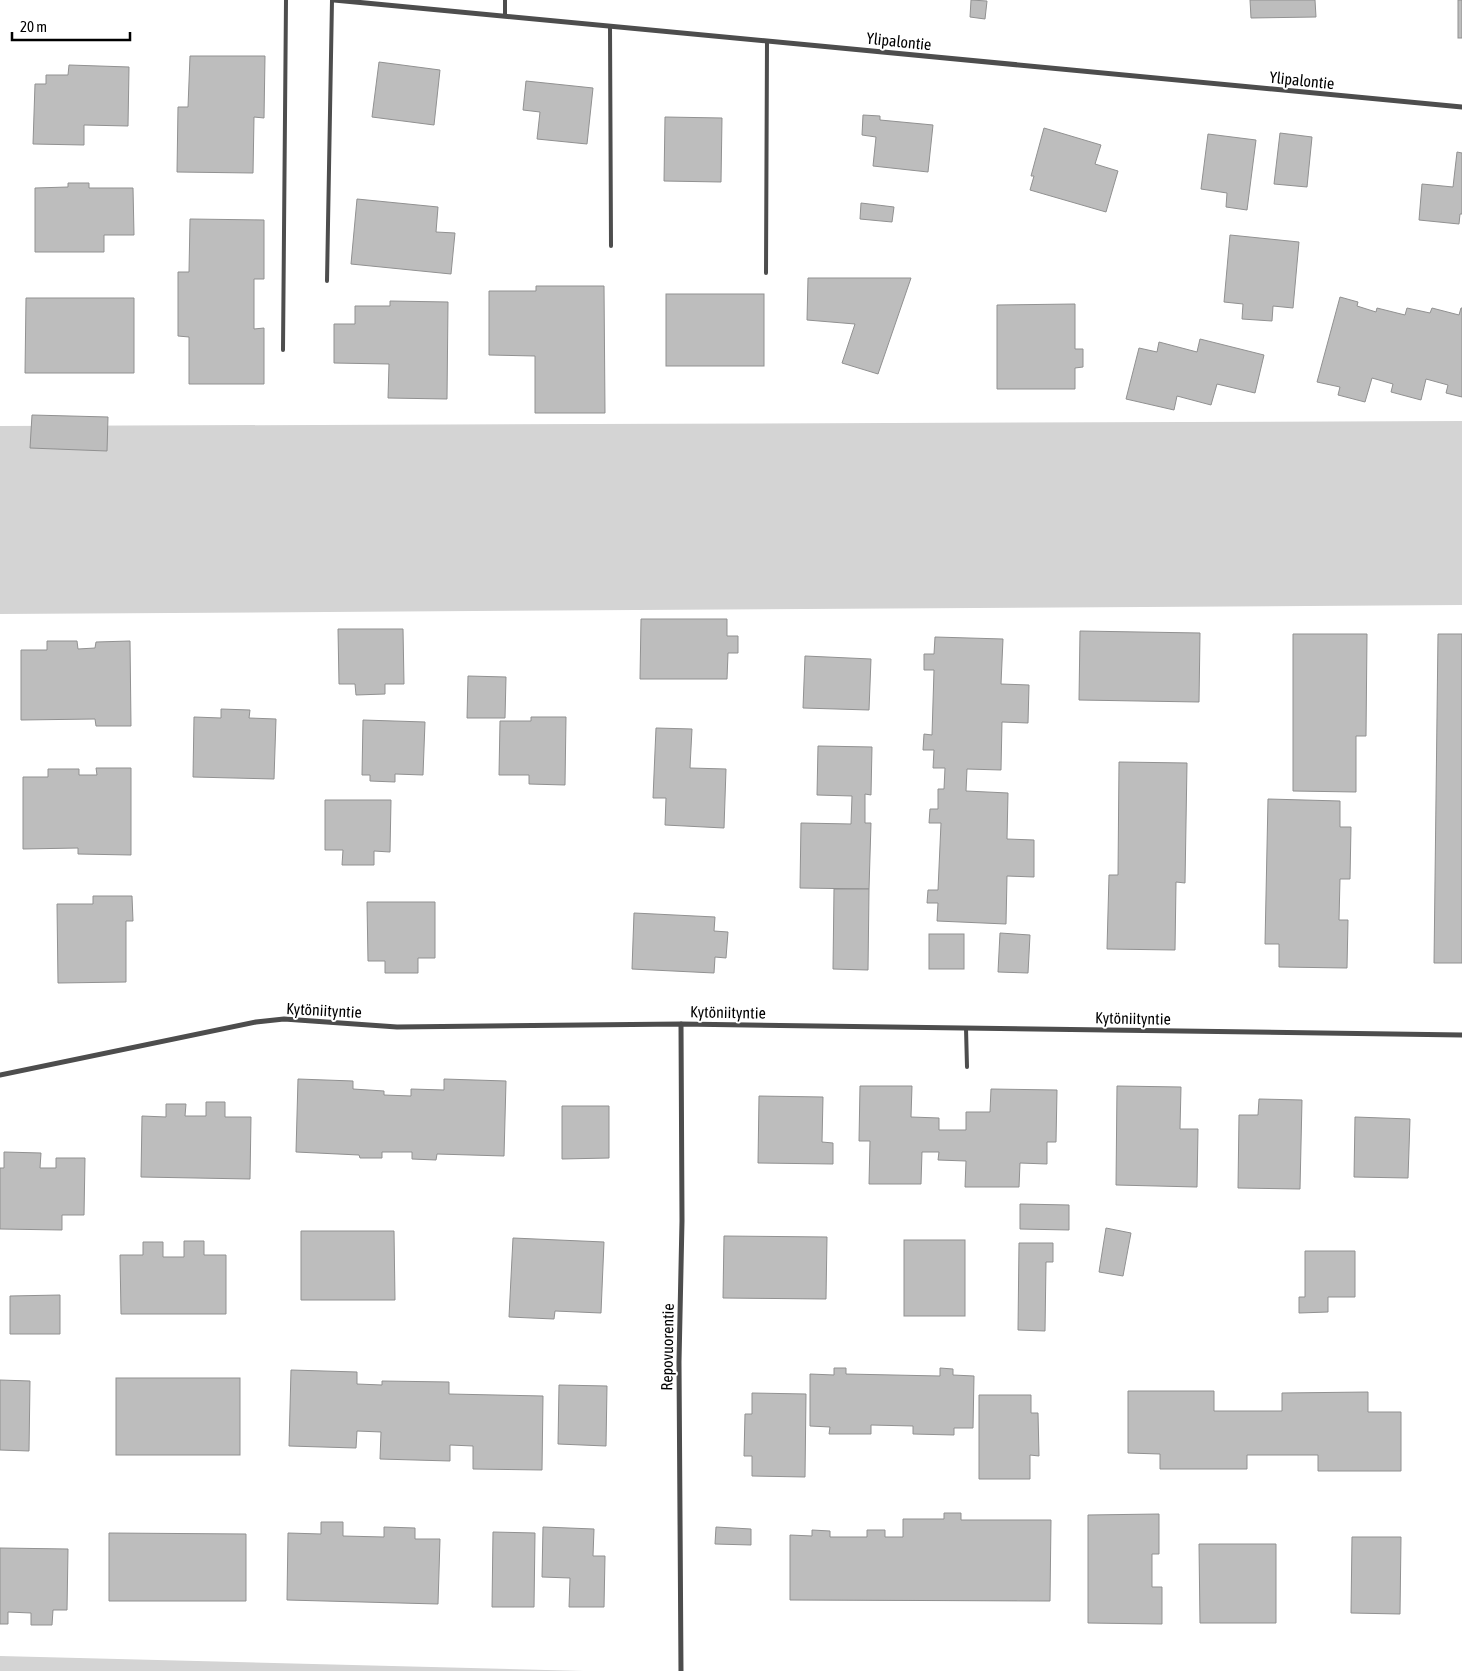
<svg xmlns="http://www.w3.org/2000/svg" width="1462" height="1671" viewBox="0 0 1462 1671" font-family="'Asap Condensed',sans-serif">
  <style>
    .green { fill: #d4d4d4 }
    .building { fill: #bdbdbd; stroke: #919191 }
    .lines { fill: none; stroke-linecap: round; stroke-linejoin: round }
    .service { stroke: #4d4d4d; stroke-width: 4 }
    .minor { stroke: #4d4d4d; stroke-width: 5 }
    .labels { text-anchor: middle; dominant-baseline: central; stroke-width: 4; stroke-linejoin: round; paint-order: stroke }
    .street-label { font-size: 16px; fill: #000; stroke: #fff }
  </style>
  <rect width="100%" height="100%" fill="#fff"/>
  <g class="green">
    <path d="M 1462,421 L 1462,605 L 0,614 L 0,426 Z"/>
    <path d="M 0,1656 L 584,1671 L 0,1671 Z"/>
  </g>
  <g class="building">
    <path d="M 971,0 L 987,1 L 985,19 L 970,17 Z"/>
    <path d="M 1250,0 L 1315,0 L 1316,17 L 1251,18 Z"/>
    <rect x="1458" y="0" width="4" height="38"/>
    <path d="M 190,56 L 265,56 L 264,118 L 254,117 L 253,173 L 177,172 L 178,107 L 188,107 Z"/>
    <path d="M 379,62 L 440,70 L 434,125 L 372,117 Z"/>
    <path d="M 69,65 L 129,67 L 128,126 L 84,125 L 84,145 L 33,144 L 35,84 L 46,84 L 46,75 L 68,75 Z"/>
    <path d="M 526,81 L 593,88 L 587,144 L 537,139 L 540,112 L 523,110 Z"/>
    <path d="M 863,115 L 880,116 L 880,120 L 933,125 L 928,172 L 873,166 L 876,137 L 862,135 Z"/>
    <path d="M 665,117 L 722,118 L 721,182 L 664,181 Z"/>
    <path d="M 1044,128 L 1101,145 L 1095,164 L 1118,171 L 1106,212 L 1030,190 L 1034,176 L 1031,176 Z"/>
    <path d="M 1280,133 L 1312,137 L 1307,187 L 1274,184 Z"/>
    <path d="M 1208,134 L 1256,140 L 1247,210 L 1226,207 L 1227,193 L 1201,189 Z"/>
    <path d="M 1457,152 L 1462,153 L 1462,214 L 1460,214 L 1459,224 L 1419,220 L 1422,184 L 1453,187 Z"/>
    <path d="M 68,183 L 89,183 L 89,188 L 133,188 L 134,235 L 104,235 L 104,252 L 35,252 L 35,188 L 68,187 Z"/>
    <path d="M 357,199 L 438,207 L 436,232 L 455,233 L 451,274 L 351,264 Z"/>
    <path d="M 861,203 L 894,207 L 892,222 L 860,219 Z"/>
    <path d="M 190,219 L 264,220 L 264,279 L 254,279 L 254,329 L 264,328 L 264,384 L 189,384 L 189,337 L 178,336 L 178,272 L 189,272 Z"/>
    <path d="M 1230,235 L 1299,242 L 1293,308 L 1273,306 L 1272,321 L 1242,319 L 1243,304 L 1224,302 Z"/>
    <path d="M 808,278 L 911,278 L 878,374 L 842,363 L 855,324 L 807,320 Z"/>
    <path d="M 536,286 L 604,286 L 605,413 L 535,413 L 535,356 L 489,355 L 489,291 L 536,291 Z"/>
    <rect x="666" y="294" width="98" height="72"/>
    <path d="M 1340,297 L 1358,302 L 1357,306 L 1376,312 L 1377,308 L 1405,315 L 1407,308 L 1430,313 L 1432,308 L 1459,315 L 1461,308 L 1462,308 L 1462,397 L 1446,393 L 1448,385 L 1426,379 L 1421,400 L 1391,392 L 1393,384 L 1372,378 L 1365,402 L 1338,395 L 1340,387 L 1317,382 Z"/>
    <path d="M 26,298 L 134,298 L 134,373 L 25,373 Z"/>
    <path d="M 390,301 L 448,302 L 447,399 L 388,398 L 389,364 L 334,363 L 334,324 L 355,324 L 355,306 L 390,306 Z"/>
    <path d="M 1075,304 L 1075,349 L 1083,349 L 1083,367 L 1075,368 L 1075,389 L 997,389 L 997,305 Z"/>
    <path d="M 1200,339 L 1264,355 L 1255,393 L 1217,384 L 1211,405 L 1177,396 L 1174,410 L 1126,399 L 1139,348 L 1157,352 L 1159,342 L 1197,352 Z"/>
    <path d="M 32,415 L 108,417 L 107,451 L 30,448 Z"/>
    <path d="M 641,619 L 727,619 L 727,636 L 738,636 L 738,653 L 728,653 L 727,679 L 640,679 Z"/>
    <path d="M 338,629 L 403,629 L 404,684 L 385,684 L 385,694 L 356,695 L 355,684 L 339,684 Z"/>
    <path d="M 1080,631 L 1200,633 L 1199,702 L 1079,700 Z"/>
    <path d="M 1293,634 L 1367,634 L 1366,736 L 1356,736 L 1356,792 L 1293,791 Z"/>
    <path d="M 1438,634 L 1462,634 L 1462,963 L 1434,963 Z"/>
    <path d="M 935,637 L 1003,639 L 1001,684 L 1029,685 L 1028,723 L 1002,722 L 1001,770 L 967,769 L 966,791 L 1008,793 L 1007,839 L 1034,840 L 1034,877 L 1007,876 L 1006,924 L 937,921 L 938,903 L 927,903 L 928,890 L 938,890 L 941,823 L 929,823 L 930,809 L 938,809 L 938,789 L 944,789 L 945,768 L 933,768 L 934,750 L 923,750 L 924,734 L 932,735 L 934,670 L 924,670 L 924,654 L 934,654 Z"/>
    <path d="M 47,641 L 77,641 L 78,649 L 95,648 L 96,642 L 130,641 L 131,726 L 96,726 L 95,719 L 21,720 L 21,650 L 47,650 Z"/>
    <path d="M 805,656 L 871,659 L 869,710 L 803,708 Z"/>
    <path d="M 468,676 L 506,677 L 505,718 L 467,718 Z"/>
    <path d="M 221,709 L 250,710 L 249,718 L 276,719 L 274,779 L 193,777 L 194,717 L 221,718 Z"/>
    <path d="M 531,717 L 566,717 L 565,785 L 529,784 L 529,775 L 499,775 L 500,721 L 531,721 Z"/>
    <path d="M 363,720 L 425,722 L 423,775 L 395,774 L 395,782 L 370,781 L 370,775 L 362,775 Z"/>
    <path d="M 656,728 L 692,729 L 690,768 L 726,769 L 724,828 L 665,825 L 666,798 L 653,798 Z"/>
    <path d="M 818,746 L 872,747 L 871,795 L 865,794 L 865,823 L 871,823 L 869,889 L 800,888 L 801,823 L 851,824 L 852,796 L 817,795 Z"/>
    <path d="M 1119,762 L 1187,763 L 1185,883 L 1176,882 L 1175,950 L 1107,949 L 1109,875 L 1118,875 Z"/>
    <path d="M 96,768 L 131,768 L 131,855 L 78,854 L 78,848 L 23,849 L 23,777 L 48,777 L 48,769 L 79,769 L 79,775 L 97,775 Z"/>
    <path d="M 1268,799 L 1340,801 L 1340,827 L 1351,827 L 1350,879 L 1340,879 L 1339,920 L 1348,920 L 1347,968 L 1279,967 L 1279,944 L 1265,944 Z"/>
    <path d="M 325,800 L 391,800 L 390,852 L 374,851 L 374,865 L 342,865 L 343,850 L 325,850 Z"/>
    <path d="M 834,889 L 869,889 L 868,970 L 833,969 Z"/>
    <path d="M 93,896 L 132,896 L 133,921 L 126,921 L 126,982 L 58,983 L 57,904 L 93,904 Z"/>
    <path d="M 367,902 L 435,902 L 435,958 L 418,958 L 418,973 L 385,973 L 385,961 L 368,961 Z"/>
    <path d="M 634,913 L 715,917 L 714,931 L 728,932 L 726,958 L 715,957 L 714,973 L 632,969 Z"/>
    <path d="M 1000,933 L 1030,935 L 1028,973 L 998,972 Z"/>
    <rect x="929" y="934" width="35" height="35"/>
    <path d="M 298,1079 L 353,1081 L 353,1089 L 384,1091 L 384,1095 L 411,1096 L 411,1089 L 444,1090 L 444,1079 L 506,1081 L 504,1156 L 437,1154 L 436,1160 L 412,1159 L 412,1152 L 382,1152 L 382,1158 L 360,1158 L 359,1155 L 296,1152 Z"/>
    <path d="M 860,1086 L 912,1086 L 911,1117 L 939,1118 L 939,1130 L 966,1130 L 966,1112 L 990,1112 L 991,1089 L 1057,1090 L 1056,1142 L 1047,1142 L 1047,1164 L 1020,1163 L 1019,1187 L 965,1187 L 966,1161 L 938,1160 L 939,1152 L 922,1152 L 921,1184 L 869,1184 L 870,1141 L 859,1141 Z"/>
    <path d="M 1117,1086 L 1181,1087 L 1180,1129 L 1198,1129 L 1197,1187 L 1116,1185 Z"/>
    <path d="M 759,1096 L 823,1097 L 822,1142 L 833,1143 L 833,1164 L 758,1163 Z"/>
    <path d="M 1259,1099 L 1302,1100 L 1300,1189 L 1238,1188 L 1239,1115 L 1258,1115 Z"/>
    <path d="M 206,1102 L 225,1102 L 225,1117 L 251,1117 L 250,1179 L 141,1177 L 142,1116 L 166,1117 L 166,1104 L 186,1104 L 185,1116 L 206,1116 Z"/>
    <path d="M 562,1106 L 609,1106 L 609,1158 L 562,1159 Z"/>
    <path d="M 1355,1117 L 1410,1119 L 1408,1178 L 1354,1177 Z"/>
    <path d="M 4,1152 L 41,1153 L 40,1168 L 56,1168 L 56,1158 L 85,1158 L 84,1215 L 62,1215 L 62,1230 L 0,1229 L 0,1168 L 4,1168 Z"/>
    <path d="M 1020,1204 L 1069,1205 L 1069,1230 L 1020,1229 Z"/>
    <path d="M 1106,1228 L 1131,1233 L 1123,1276 L 1099,1272 Z"/>
    <path d="M 301,1231 L 394,1231 L 395,1300 L 301,1300 Z"/>
    <path d="M 724,1236 L 827,1237 L 826,1299 L 723,1298 Z"/>
    <path d="M 513,1238 L 604,1242 L 601,1313 L 555,1311 L 554,1319 L 509,1317 Z"/>
    <rect x="904" y="1240" width="61" height="76"/>
    <path d="M 184,1241 L 204,1241 L 204,1255 L 226,1255 L 226,1314 L 121,1314 L 120,1255 L 143,1255 L 143,1242 L 163,1242 L 163,1257 L 184,1257 Z"/>
    <path d="M 1019,1243 L 1053,1243 L 1053,1262 L 1046,1262 L 1045,1331 L 1018,1330 Z"/>
    <path d="M 1305,1251 L 1355,1251 L 1355,1297 L 1328,1297 L 1328,1312 L 1299,1313 L 1299,1297 L 1305,1297 Z"/>
    <path d="M 60,1295 L 60,1334 L 10,1334 L 10,1296 Z"/>
    <path d="M 834,1368 L 846,1368 L 846,1374 L 940,1376 L 940,1368 L 953,1369 L 953,1375 L 974,1376 L 973,1428 L 954,1428 L 954,1435 L 913,1434 L 913,1426 L 871,1425 L 871,1434 L 829,1434 L 830,1427 L 810,1426 L 810,1374 L 834,1375 Z"/>
    <path d="M 291,1370 L 357,1372 L 357,1384 L 382,1385 L 382,1381 L 449,1382 L 449,1394 L 543,1396 L 542,1470 L 473,1469 L 473,1446 L 450,1445 L 450,1461 L 380,1459 L 381,1432 L 357,1431 L 356,1448 L 289,1446 Z"/>
    <rect x="116" y="1378" width="124" height="77"/>
    <path d="M 0,1380 L 30,1381 L 29,1451 L 0,1450 Z"/>
    <path d="M 559,1385 L 607,1386 L 606,1446 L 558,1444 Z"/>
    <path d="M 1128,1391 L 1214,1391 L 1214,1411 L 1282,1411 L 1282,1393 L 1368,1392 L 1368,1412 L 1401,1412 L 1401,1471 L 1318,1471 L 1318,1455 L 1247,1455 L 1247,1469 L 1160,1469 L 1160,1454 L 1128,1453 Z"/>
    <path d="M 752,1393 L 806,1394 L 805,1477 L 752,1476 L 752,1456 L 744,1456 L 745,1414 L 752,1414 Z"/>
    <path d="M 979,1395 L 1031,1395 L 1031,1413 L 1038,1413 L 1039,1456 L 1030,1455 L 1030,1479 L 979,1479 Z"/>
    <path d="M 944,1513 L 961,1513 L 961,1520 L 1051,1520 L 1050,1601 L 790,1600 L 790,1535 L 812,1536 L 812,1530 L 830,1531 L 830,1537 L 867,1537 L 867,1530 L 885,1530 L 885,1537 L 903,1537 L 903,1519 L 944,1519 Z"/>
    <path d="M 1159,1514 L 1159,1554 L 1152,1554 L 1152,1587 L 1162,1587 L 1162,1624 L 1088,1623 L 1088,1515 Z"/>
    <path d="M 321,1522 L 343,1522 L 343,1536 L 384,1537 L 384,1527 L 415,1528 L 415,1539 L 440,1539 L 438,1604 L 287,1600 L 288,1533 L 321,1534 Z"/>
    <path d="M 543,1527 L 594,1529 L 593,1556 L 605,1556 L 604,1607 L 569,1607 L 570,1578 L 542,1577 Z"/>
    <path d="M 716,1527 L 751,1529 L 751,1545 L 715,1544 Z"/>
    <path d="M 493,1532 L 535,1533 L 534,1607 L 492,1607 Z"/>
    <path d="M 109,1533 L 246,1534 L 246,1601 L 109,1601 Z"/>
    <path d="M 1352,1537 L 1401,1537 L 1400,1614 L 1351,1613 Z"/>
    <path d="M 1199,1544 L 1276,1544 L 1276,1623 L 1200,1623 Z"/>
    <path d="M 0,1548 L 68,1549 L 67,1610 L 53,1610 L 52,1625 L 31,1625 L 31,1613 L 8,1612 L 8,1624 L 0,1624 Z"/>
  </g>
  <g class="lines">
    <g class="service">
      <path d="M 505,0 L 505,16"/>
      <path d="M 610,26 L 611,246"/>
      <path d="M 766,273 L 767,41"/>
      <path d="M 327,281 L 332,0"/>
      <path d="M 283,350 L 286,0"/>
      <path d="M 966,1028 L 967,1067"/>
    </g>
    <g class="minor">
      <path d="M 334,0 L 1462,107"/>
      <path d="M 681,1024 L 682,1221 L 679,1362 L 681,1671"/>
      <path d="M 0,1075 L 256,1022 L 284,1019 L 397,1027 L 681,1024 L 1462,1035"/>
    </g>
  </g>
  <g class="labels">
    <g class="street-label">
      <text transform="translate(899 41) rotate(6)">Ylipalontie</text>
      <text transform="translate(1302 80) rotate(6)">Ylipalontie</text>
      <text transform="translate(324 1010) rotate(3)">Kytöniityntie</text>
      <text transform="translate(728 1012) rotate(1)">Kytöniityntie</text>
      <text transform="translate(1133 1018) rotate(1)">Kytöniityntie</text>
      <text transform="translate(667 1347) rotate(-89)">Repovuorentie</text>
    </g>
  </g>
  <path d="M12 32v8h118v-8" fill="none" stroke="#000000" stroke-width="2.5"/>
  <text x="20" y="32" font-size="15" fill="#000000" stroke="#ffffff" stroke-width="4" paint-order="stroke">20 m</text>
</svg>
